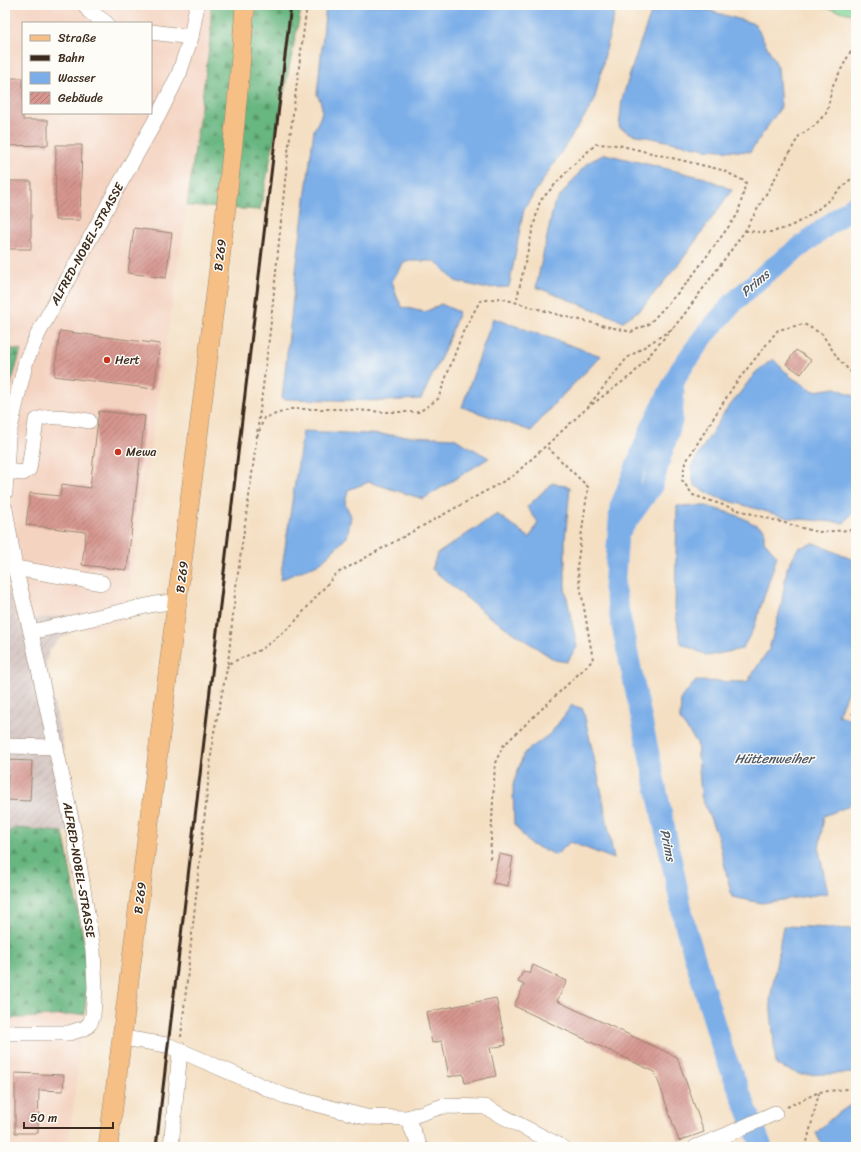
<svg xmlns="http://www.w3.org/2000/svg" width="861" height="1152" viewBox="0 0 861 1152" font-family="Sriracha,sans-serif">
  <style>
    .built { fill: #f4d3c1; fill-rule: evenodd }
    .industrial { fill: url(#industrial-furrows) }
    .green { fill: #7fd497; stroke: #5d7f5a }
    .forest { fill: url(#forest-firs); stroke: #51704f }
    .water { fill: #7baee8; stroke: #5b6c83 }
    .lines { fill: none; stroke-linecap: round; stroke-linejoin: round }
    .river { stroke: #7baee8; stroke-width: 21 }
    .building { fill: url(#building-hatch) }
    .minor-casing { stroke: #988470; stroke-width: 16 }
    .major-casing { stroke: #988470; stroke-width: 20 }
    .path { stroke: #988470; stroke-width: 2; stroke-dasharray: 3 3; stroke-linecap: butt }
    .minor { stroke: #fff; stroke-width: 15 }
    .major { stroke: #f5bf86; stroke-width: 19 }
    .rail { stroke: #3b2a1e; stroke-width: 3 }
    .poi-dot { fill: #c8321e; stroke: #fdfcf7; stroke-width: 1.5 }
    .labels { text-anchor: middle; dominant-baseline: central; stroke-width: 3; stroke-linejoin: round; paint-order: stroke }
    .street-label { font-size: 12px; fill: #3b2a1e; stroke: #fdfcf7 }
    .poi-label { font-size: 12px; fill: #3b2a1e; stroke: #fdfcf7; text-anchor: start }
    .water-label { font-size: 13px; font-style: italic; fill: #515865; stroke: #fdfcf7 }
  </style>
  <defs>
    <pattern id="industrial-furrows" width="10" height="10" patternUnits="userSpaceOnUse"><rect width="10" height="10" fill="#d0c0bc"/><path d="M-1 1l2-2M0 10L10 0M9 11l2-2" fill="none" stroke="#b4a5a1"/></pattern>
    <pattern id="forest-firs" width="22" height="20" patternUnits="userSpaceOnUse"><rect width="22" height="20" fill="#67b680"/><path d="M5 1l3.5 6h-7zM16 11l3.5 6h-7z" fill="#569468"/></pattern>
    <pattern id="building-hatch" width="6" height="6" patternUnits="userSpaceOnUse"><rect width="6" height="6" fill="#d6968f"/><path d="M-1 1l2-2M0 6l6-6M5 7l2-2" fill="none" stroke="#af7b74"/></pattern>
  </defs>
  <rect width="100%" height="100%" fill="#fdfcf7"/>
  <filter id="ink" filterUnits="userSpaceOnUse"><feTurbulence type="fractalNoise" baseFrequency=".025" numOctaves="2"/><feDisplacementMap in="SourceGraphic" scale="8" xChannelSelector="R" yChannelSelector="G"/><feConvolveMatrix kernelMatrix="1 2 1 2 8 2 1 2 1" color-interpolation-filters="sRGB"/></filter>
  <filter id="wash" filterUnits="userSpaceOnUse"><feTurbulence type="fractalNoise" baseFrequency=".012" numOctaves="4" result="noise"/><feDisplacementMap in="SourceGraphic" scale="16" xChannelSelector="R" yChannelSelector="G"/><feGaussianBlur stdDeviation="0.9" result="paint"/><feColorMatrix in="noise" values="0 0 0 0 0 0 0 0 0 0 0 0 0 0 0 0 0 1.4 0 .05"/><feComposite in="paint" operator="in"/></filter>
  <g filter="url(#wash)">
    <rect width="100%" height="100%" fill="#f4dfc3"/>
    <g class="built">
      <path d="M 5,5 L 211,5 L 211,34 L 187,206 L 124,623 L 73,631 L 68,615 L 17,621 L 5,578 L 5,404 L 21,350 L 5,348 ZM 23,23 L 151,23 L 151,113 L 23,113 Z"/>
      <path d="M 84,1014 L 68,1147 L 5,1147 L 5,1019 Z"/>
    </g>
    <path class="industrial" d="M 5,578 L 17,621 L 68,615 L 73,631 L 58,640 L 49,651 L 46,664 L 81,832 L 63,832 L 15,828 L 5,836 Z"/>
    <path class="green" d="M 813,5 L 856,5 L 856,15 Z"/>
    <g class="forest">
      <path d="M 211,5 L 302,5 L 260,210 L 187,206 L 211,34 Z"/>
      <path d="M 5,348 L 21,350 L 5,404 Z"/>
      <path d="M 15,828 L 63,832 L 90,975 L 84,1014 L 5,1019 L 5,836 Z"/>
    </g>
    <g class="water">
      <path d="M 326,5 L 608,5 L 615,11 L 594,102 L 524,209 L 509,287 L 483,288 L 455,281 L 435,261 L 405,261 L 392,281 L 397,297 L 402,307 L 425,312 L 441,304 L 459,312 L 444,351 L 421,399 L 385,401 L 282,399 L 298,254 L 314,130 C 321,116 326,110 317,95 Z"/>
      <path d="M 656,7 L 704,9 L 755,24 L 778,67 L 781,107 L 750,152 L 706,149 L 632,134 L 619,127 L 622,99 L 638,49 L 651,13 Z"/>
      <path d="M 605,154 L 705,178 L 732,190 L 682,260 L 641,309 L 623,321 L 536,287 L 554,204 L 587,163 Z"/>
      <path d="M 493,318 L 601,356 L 554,404 L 531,431 L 462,407 Z"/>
      <path d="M 773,359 L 791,377 L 814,391 L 836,388 L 856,397 L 856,508 L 844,523 L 788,518 L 716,497 L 694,485 L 691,467 L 722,416 L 756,372 Z"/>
      <path d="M 303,431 L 454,438 L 489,458 L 423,499 L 369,482 L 348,490 L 345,504 L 351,516 L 347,537 L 320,563 L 280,580 Z"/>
      <path d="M 552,483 L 570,487 L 565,540 L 565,588 L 577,647 L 567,662 L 555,660 L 487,615 L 432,569 L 437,554 L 497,514 L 530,538 L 538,522 L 527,507 Z"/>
      <path d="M 677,506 L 707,506 L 739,516 L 764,529 L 764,541 L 777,556 L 754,628 L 742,649 L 708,656 L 681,643 L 675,609 Z"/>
      <path d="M 814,543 L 856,561 L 856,665 L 854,676 L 838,715 L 852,719 L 856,715 L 856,797 L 847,807 L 824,816 L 819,850 L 828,893 L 762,903 L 732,897 L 718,837 L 701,796 L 697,743 L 680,720 L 681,698 L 696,681 L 747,682 L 769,649 L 781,607 L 787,568 L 798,548 Z"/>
      <path d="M 572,705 L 583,709 L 602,794 L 614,859 L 570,842 L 556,855 L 530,844 L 514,824 L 513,785 L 524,753 L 551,733 Z"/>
      <path d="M 783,926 L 856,929 L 856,1073 L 802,1075 L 776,1065 L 770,1000 Z"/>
      <path d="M 856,1101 L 856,1147 L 823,1147 L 816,1133 L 833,1117 Z"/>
    </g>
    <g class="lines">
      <g class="river">
        <path d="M 618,534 L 652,486 L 672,421 L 674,391"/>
        <path d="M 762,1147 L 722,1048 L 685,925 L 614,588 L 620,507 L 651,428 L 680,370 L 704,336 L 734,302 L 766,273 L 856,204"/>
      </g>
    </g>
    <g id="blocks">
      <g class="building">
        <path d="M 5,78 L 23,78 L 23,120 L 48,120 L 48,145 L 5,146 Z"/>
        <path d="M 56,145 L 82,145 L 80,220 L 55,220 Z"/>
        <rect x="5" y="181" width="26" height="68"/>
        <path d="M 134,228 L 172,233 L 166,278 L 128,273 Z"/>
        <path d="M 60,331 L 160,344 L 154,389 L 54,376 Z"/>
        <path d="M 796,350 L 811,360 L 801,374 L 786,364 Z"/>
        <path d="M 99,411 L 145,416 L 127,570 L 82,565 L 86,532 L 26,525 L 30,493 L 60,496 L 62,484 L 90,488 Z"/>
        <path d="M 9,760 L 32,761 L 30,801 L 6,800 Z"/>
        <path d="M 499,854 L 513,857 L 508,886 L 493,883 Z"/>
        <path d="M 533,965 L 567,981 L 557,1001 L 677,1057 L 704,1132 L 679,1141 L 655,1072 L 514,1006 L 524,985 L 518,982 L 523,971 L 530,974 Z"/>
        <path d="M 496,998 L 506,1045 L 490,1048 L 496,1076 L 465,1083 L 463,1074 L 449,1077 L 442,1041 L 432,1043 L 426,1012 Z"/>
        <path d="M 15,1073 L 64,1075 L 63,1091 L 39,1090 L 38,1133 L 15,1133 Z"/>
      </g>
    </g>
  </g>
  <g filter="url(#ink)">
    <use href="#blocks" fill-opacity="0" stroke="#988470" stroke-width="1"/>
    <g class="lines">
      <g class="minor-casing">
        <g id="minor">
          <path d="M 85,5 L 89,11 L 106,23"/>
          <path d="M 151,32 L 191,37"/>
          <path d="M 6,471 L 23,473 L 29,469 L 36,421 C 45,413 77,419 89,421"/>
          <path d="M 5,492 L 8,437 L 18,394 L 26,361 L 39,332 L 118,187 L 159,114 L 179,74 L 191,37 L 197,5"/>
          <path d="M 5,509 L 15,568 L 31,632 L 74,833 L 93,951 L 95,987 L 93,1015 L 90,1023 L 85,1028 L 69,1033 L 5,1033"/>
          <path d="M 15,568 L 102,583"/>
          <path d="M 31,632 L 155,604 L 179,601"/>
          <path d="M 5,746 L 56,747"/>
          <path d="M 123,1038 L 167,1045 L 285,1096 L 366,1117 L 407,1118 L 443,1106 L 485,1107 L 562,1147"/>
          <path d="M 407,1118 L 420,1147"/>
          <path d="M 171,1147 L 180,1050"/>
          <path d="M 696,1147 L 724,1136 L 775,1113"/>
        </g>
      </g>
      <g class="major-casing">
        <path id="major" d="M 108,1147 C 139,910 170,673 198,436 C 216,293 235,149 245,5"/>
      </g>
      <g class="path">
        <path d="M 745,231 C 753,231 762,233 770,232 C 806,226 831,198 856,174"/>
        <path d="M 856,377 L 839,360 L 822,334 L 804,324 L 778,330 L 735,384 L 685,463 L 682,480 L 693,495 L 738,510 L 817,532 L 851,530 L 856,528"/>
        <path d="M 590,404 L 627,358 L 672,329 L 683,316 L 745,231 L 799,136 L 814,126 L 827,112 L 832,87 L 856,41"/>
        <path d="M 257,437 L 264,418 L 291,409 L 339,409 L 385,412 L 419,412 L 438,399 L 463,332 L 480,301 L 500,298 L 563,316 L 631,332 L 649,324 L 687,283 L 738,214 L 746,182 L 722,170 L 618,145 L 596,144 L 571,167 L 540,201 L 532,232 L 516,303"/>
        <path d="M 228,664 L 235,594 L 251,482 L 270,331 L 288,152 L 307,5"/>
        <path d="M 852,713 L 856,717"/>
        <path d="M 490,859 L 495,763 L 503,746 L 593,660 L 577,567 L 588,487 L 546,446"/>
        <path d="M 181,1037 L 213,737 L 228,664 L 262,649 L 291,626 L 336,574 L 513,476 L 587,408 L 633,374 L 672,329"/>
        <path d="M 787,1107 L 819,1092 L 856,1088"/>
        <path d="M 810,1147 L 807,1142 L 819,1093"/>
      </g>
      <use href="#minor" class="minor"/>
      <use href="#major" class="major"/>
      <path class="rail" d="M 156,1147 L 291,5"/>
    </g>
  </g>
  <g class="poi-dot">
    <circle cx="107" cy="360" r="4"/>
    <circle cx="118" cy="452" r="4"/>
  </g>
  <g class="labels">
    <g class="street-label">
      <text transform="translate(87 244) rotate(-61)">ALFRED-NOBEL-STRASSE</text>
      <text transform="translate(220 255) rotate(-83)">B 269</text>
      <text transform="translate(182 577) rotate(-83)">B 269</text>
      <text transform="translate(79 870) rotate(80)">ALFRED-NOBEL-STRASSE</text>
      <text transform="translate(140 898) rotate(-83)">B 269</text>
    </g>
    <g class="poi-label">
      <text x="115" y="360">Hert</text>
      <text x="126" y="452">Mewa</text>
    </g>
    <g class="water-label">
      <text transform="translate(755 283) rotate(-41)">Prims</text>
      <text x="774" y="758">Hüttenweiher</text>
      <text transform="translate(668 845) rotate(78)">Prims</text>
    </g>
  </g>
  <rect width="861" height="1152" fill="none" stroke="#fdfcf7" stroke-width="20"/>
  <rect x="22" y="22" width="130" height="92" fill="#fdfcf7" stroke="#afa8a0"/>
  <rect x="30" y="35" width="20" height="6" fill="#f5bf86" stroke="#afa8a0"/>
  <text x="58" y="42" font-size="12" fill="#3b2a1e">Straße</text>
  <rect x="30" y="55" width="20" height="6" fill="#3b2a1e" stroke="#afa8a0"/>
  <text x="58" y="62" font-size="12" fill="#3b2a1e">Bahn</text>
  <rect x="30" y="72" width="20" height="12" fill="#7baee8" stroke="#afa8a0"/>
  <text x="58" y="82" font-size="12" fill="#3b2a1e">Wasser</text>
  <rect x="30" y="92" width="20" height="12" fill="url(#building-hatch)" stroke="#afa8a0"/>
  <text x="58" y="102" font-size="12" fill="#3b2a1e">Gebäude</text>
  <path d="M24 1122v6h89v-6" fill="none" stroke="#3b2a1e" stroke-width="2"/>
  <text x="30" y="1122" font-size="12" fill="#3b2a1e" stroke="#fdfcf7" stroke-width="3" paint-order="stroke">50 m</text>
</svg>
